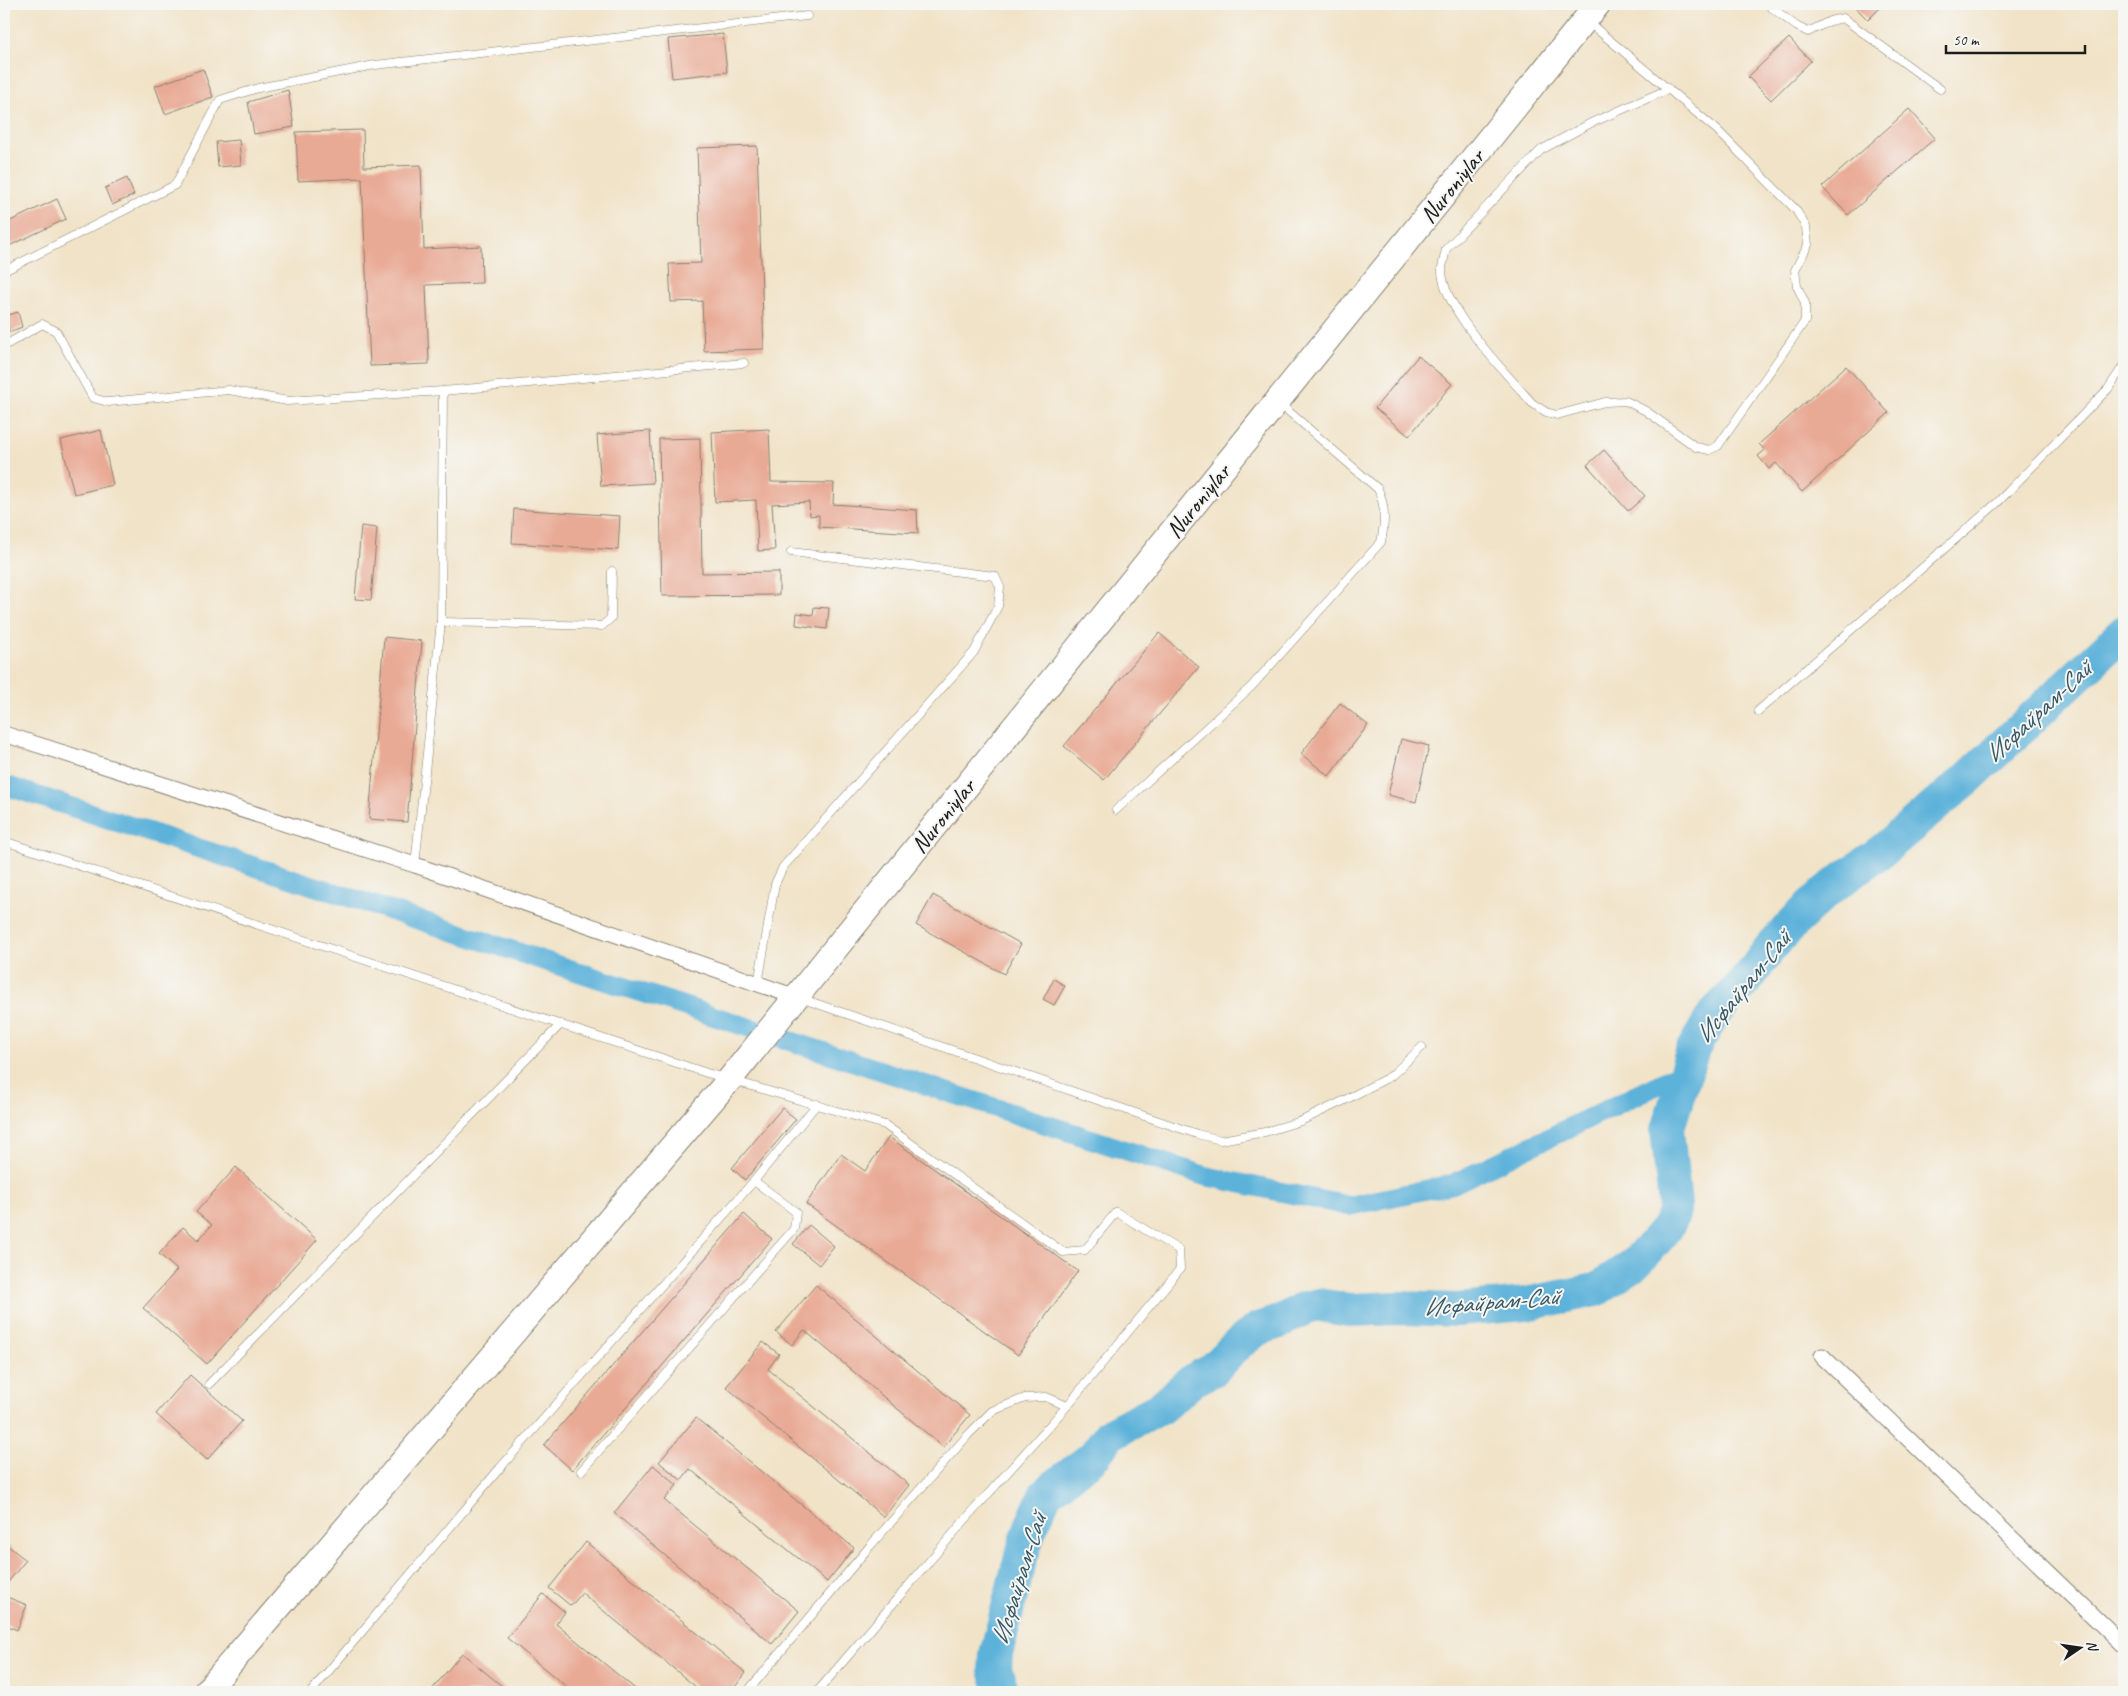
<svg xmlns="http://www.w3.org/2000/svg" width="2128" height="1696" viewBox="0 0 2128 1696" font-family="Caveat,sans-serif">
  <style>
    .lines { fill: none; stroke-linecap: round; stroke-linejoin: round }
    .canal { stroke: #5db2da; stroke-width: 20 }
    .river { stroke: #5db2da; stroke-width: 34 }
    .building { fill: #e9aa95 }
    .lane-casing { stroke: #868072; stroke-width: 9 }
    .street-casing { stroke: #868072; stroke-width: 17 }
    .primary-casing { stroke: #868072; stroke-width: 27 }
    .lane { stroke: #fff; stroke-width: 8 }
    .street { stroke: #fff; stroke-width: 15 }
    .primary { stroke: #fff; stroke-width: 25 }
    .labels { text-anchor: middle; dominant-baseline: central; stroke-width: 4; stroke-linejoin: round; paint-order: stroke }
    .street-label { font-size: 24px; fill: #1c1c1c; stroke: #f6f6f2 }
    .water-label { font-size: 25px; font-style: italic; fill: #365868; stroke: #f6f6f2 }
  </style>
  <rect width="100%" height="100%" fill="#f6f6f2"/>
  <filter id="ink" filterUnits="userSpaceOnUse"><feTurbulence type="fractalNoise" baseFrequency=".02" numOctaves="2"/><feDisplacementMap in="SourceGraphic" scale="10" xChannelSelector="R" yChannelSelector="G"/><feConvolveMatrix kernelMatrix="1 2 1 2 8 2 1 2 1" color-interpolation-filters="sRGB"/></filter>
  <filter id="wash" filterUnits="userSpaceOnUse"><feTurbulence type="fractalNoise" baseFrequency=".0096" numOctaves="4" result="noise"/><feDisplacementMap in="SourceGraphic" scale="20" xChannelSelector="R" yChannelSelector="G"/><feGaussianBlur stdDeviation="1.12" result="paint"/><feColorMatrix in="noise" values="0 0 0 0 0 0 0 0 0 0 0 0 0 0 0 0 0 1.4 0 .05"/><feComposite in="paint" operator="in"/></filter>
  <g filter="url(#wash)">
    <rect width="100%" height="100%" fill="#f1e3c8"/>
    <g class="lines">
      <path class="canal" d="M 4,785 L 1205,1176 L 1349,1206 L 1453,1184 L 1686,1071"/>
      <path class="river" d="M 1003,1692 L 995,1670 L 996,1654 L 1019,1564 L 1030,1529 L 1046,1493 L 1093,1457 L 1110,1434 L 1160,1408 L 1193,1380 L 1211,1371 L 1238,1344 L 1258,1329 L 1279,1322 L 1305,1308 L 1319,1305 L 1349,1310 L 1400,1308 L 1456,1310 L 1526,1304 L 1596,1290 L 1632,1266 L 1647,1251 L 1666,1229 L 1673,1215 L 1675,1204 L 1667,1130 L 1693,1049 L 1714,1014 L 1749,977 L 1770,948 L 1797,919 L 1828,890 L 1883,850 L 1967,779 L 2124,632"/>
    </g>
    <g id="blocks">
      <g class="building">
        <path d="M 1852,4 L 1884,4 L 1868,20 Z"/>
        <path d="M 723,34 L 727,72 L 672,78 L 668,39 Z"/>
        <path d="M 1789,38 L 1811,61 L 1771,100 L 1748,77 Z"/>
        <path d="M 203,69 L 213,97 L 165,114 L 155,86 Z"/>
        <path d="M 288,90 L 294,127 L 254,134 L 248,102 Z"/>
        <path d="M 1909,109 L 1935,138 L 1848,215 L 1822,187 Z"/>
        <path d="M 363,130 L 364,167 L 421,165 L 424,249 L 481,246 L 482,283 L 426,285 L 429,364 L 370,366 L 362,178 L 298,181 L 296,132 Z"/>
        <path d="M 239,140 L 241,165 L 218,167 L 216,142 Z"/>
        <path d="M 757,146 L 764,349 L 704,351 L 702,301 L 671,302 L 669,264 L 701,263 L 697,148 Z"/>
        <path d="M 127,178 L 134,195 L 112,205 L 105,188 Z"/>
        <path d="M 57,199 L 66,219 L 9,246 L 4,235 L 4,224 Z"/>
        <path d="M 18,312 L 22,327 L 9,332 L 5,316 Z"/>
        <path d="M 1418,356 L 1452,384 L 1409,436 L 1375,408 Z"/>
        <path d="M 1846,366 L 1889,413 L 1802,492 L 1776,463 L 1769,469 L 1758,456 L 1765,450 L 1759,444 Z"/>
        <path d="M 769,429 L 771,482 L 834,483 L 833,504 L 917,510 L 918,533 L 819,527 L 819,515 L 810,516 L 809,502 L 772,504 L 775,550 L 758,551 L 756,500 L 715,502 L 712,432 Z"/>
        <path d="M 101,430 L 113,485 L 74,494 L 61,440 Z"/>
        <path d="M 650,431 L 653,483 L 601,486 L 597,435 Z"/>
        <path d="M 700,438 L 702,573 L 779,572 L 779,595 L 662,596 L 659,439 Z"/>
        <path d="M 1604,450 L 1645,496 L 1628,511 L 1587,465 Z"/>
        <path d="M 514,509 L 620,516 L 618,550 L 512,543 Z"/>
        <path d="M 361,526 L 377,528 L 371,600 L 355,599 Z"/>
        <path d="M 814,607 L 829,608 L 827,629 L 796,625 L 797,613 L 813,615 Z"/>
        <path d="M 1159,633 L 1199,667 L 1104,780 L 1064,746 Z"/>
        <path d="M 384,637 L 422,641 L 407,822 L 369,819 Z"/>
        <path d="M 1340,703 L 1368,725 L 1329,776 L 1301,754 Z"/>
        <path d="M 1401,739 L 1429,746 L 1416,802 L 1388,795 Z"/>
        <path d="M 933,895 L 1021,944 L 1004,974 L 916,925 Z"/>
        <path d="M 1054,979 L 1065,986 L 1054,1005 L 1043,999 Z"/>
        <path d="M 782,1108 L 796,1119 L 745,1180 L 732,1168 Z"/>
        <path d="M 889,1137 L 1078,1271 L 1018,1355 L 806,1204 L 841,1154 L 865,1171 Z"/>
        <path d="M 236,1167 L 317,1240 L 207,1364 L 143,1308 L 177,1270 L 159,1254 L 183,1227 L 198,1240 L 212,1225 L 196,1212 Z"/>
        <path d="M 744,1214 L 772,1239 L 572,1470 L 544,1445 Z"/>
        <path d="M 809,1225 L 834,1246 L 819,1265 L 793,1244 Z"/>
        <path d="M 816,1285 L 970,1415 L 943,1447 L 804,1330 L 792,1345 L 776,1332 Z"/>
        <path d="M 763,1342 L 779,1354 L 768,1369 L 909,1485 L 884,1517 L 726,1387 Z"/>
        <path d="M 190,1375 L 242,1421 L 207,1460 L 156,1414 Z"/>
        <path d="M 696,1418 L 854,1548 L 827,1582 L 690,1469 L 681,1480 L 659,1462 Z"/>
        <path d="M 653,1465 L 677,1485 L 664,1500 L 799,1611 L 772,1644 L 614,1513 Z"/>
        <path d="M 586,1542 L 746,1673 L 731,1692 L 702,1692 L 582,1593 L 571,1606 L 549,1588 Z"/>
        <path d="M 8,1546 L 26,1560 L 9,1581 L 4,1577 L 4,1551 Z"/>
        <path d="M 543,1594 L 565,1612 L 556,1624 L 639,1692 L 573,1692 L 507,1638 Z"/>
        <path d="M 7,1597 L 27,1605 L 17,1630 L 4,1624 L 4,1605 Z"/>
        <path d="M 462,1653 L 509,1692 L 430,1692 Z"/>
      </g>
    </g>
  </g>
  <g filter="url(#ink)">
    <use href="#blocks" fill-opacity="0" stroke="#868072" stroke-width="1"/>
    <g class="lines">
      <g class="lane-casing">
        <g id="lane">
          <path d="M 1767,4 L 1796,26 L 1808,32 L 1830,21 L 1843,18 L 1940,89"/>
          <path d="M 1587,21 L 1717,130 L 1796,210 L 1806,227 L 1808,245 L 1795,270 L 1797,286 L 1805,303 L 1805,321 L 1718,446 L 1709,450 L 1696,447 L 1646,411 L 1626,401 L 1605,402 L 1557,415 L 1546,412 L 1532,403 C 1507,374 1440,307 1442,268 C 1443,261 1445,255 1446,249 L 1541,150 L 1591,123 L 1669,89"/>
          <path d="M 4,271 L 175,185 L 220,100 L 258,88 L 375,65 L 807,16"/>
          <path d="M 4,346 L 42,324 L 56,331 L 93,398 L 108,402 L 229,390 L 287,401 L 443,391 L 744,363"/>
          <path d="M 441,622 L 602,626 L 611,618 L 612,571"/>
          <path d="M 1758,711 L 1998,502 L 2108,389 L 2124,365"/>
          <path d="M 1116,810 L 1251,687 L 1381,542 C 1385,523 1386,507 1378,489 L 1279,403"/>
          <path d="M 4,841 L 707,1073 L 885,1125 L 1063,1252 L 1085,1250 L 1116,1212 L 1179,1250 L 1180,1269 L 1067,1406 L 964,1521 L 817,1692"/>
          <path d="M 415,865 L 441,622 L 443,391"/>
          <path d="M 758,984 L 775,884 L 783,867 L 974,652 L 998,606 L 1000,587 L 995,576 L 791,552"/>
          <path d="M 800,998 L 1197,1134 L 1221,1140 L 1265,1132 L 1301,1121 L 1343,1101 L 1391,1076 L 1422,1047"/>
          <path d="M 209,1384 L 561,1024"/>
          <path d="M 581,1471 L 794,1229 L 796,1212 L 754,1181"/>
          <path d="M 311,1692 L 500,1468 L 754,1181 L 817,1104"/>
          <path d="M 747,1692 L 870,1546 L 968,1435 L 992,1411 L 1025,1398 L 1046,1397 L 1067,1406"/>
        </g>
      </g>
      <g class="street-casing">
        <g id="street">
          <path d="M 4,734 L 415,865 L 796,997"/>
          <path d="M 1822,1356 L 2124,1646"/>
        </g>
      </g>
      <g class="primary-casing">
        <path id="primary" d="M 206,1692 L 730,1079 L 1598,4"/>
      </g>
      <use href="#lane" class="lane"/>
      <use href="#street" class="street"/>
      <use href="#primary" class="primary"/>
    </g>
  </g>
  <g class="labels">
    <g class="street-label">
      <text transform="translate(1452 186) rotate(-51)">Nuroniylar</text>
      <text transform="translate(1198 501) rotate(-51)">Nuroniylar</text>
      <text transform="translate(943 816) rotate(-51)">Nuroniylar</text>
    </g>
    <g class="water-label">
      <text transform="translate(2038 712) rotate(-43)">Исфайрам-Сай</text>
      <text transform="translate(1743 987) rotate(-51)">Исфайрам-Сай</text>
      <text transform="translate(1491 1302) rotate(-5)">Исфайрам-Сай</text>
      <text transform="translate(1019 1579) rotate(-73)">Исфайрам-Сай</text>
    </g>
  </g>
  <rect width="2128" height="1696" fill="none" stroke="#f6f6f2" stroke-width="20"/>
  <g transform="translate(2080 1648) rotate(77)" stroke="#f6f6f2" stroke-width="4" paint-order="stroke">
  <path d="M0-4L9 19L0 12L-9 19Z" fill="#1c1c1c"/>
  <text y="-8" font-size="14" font-weight="bold" text-anchor="middle" fill="#1c1c1c">N</text>
  </g>
  <path d="M1946 45v8h139v-8" fill="none" stroke="#1c1c1c" stroke-width="2.5"/>
  <text x="1953" y="45" font-size="15" fill="#1c1c1c" stroke="#f6f6f2" stroke-width="4" paint-order="stroke">50 m</text>
</svg>
